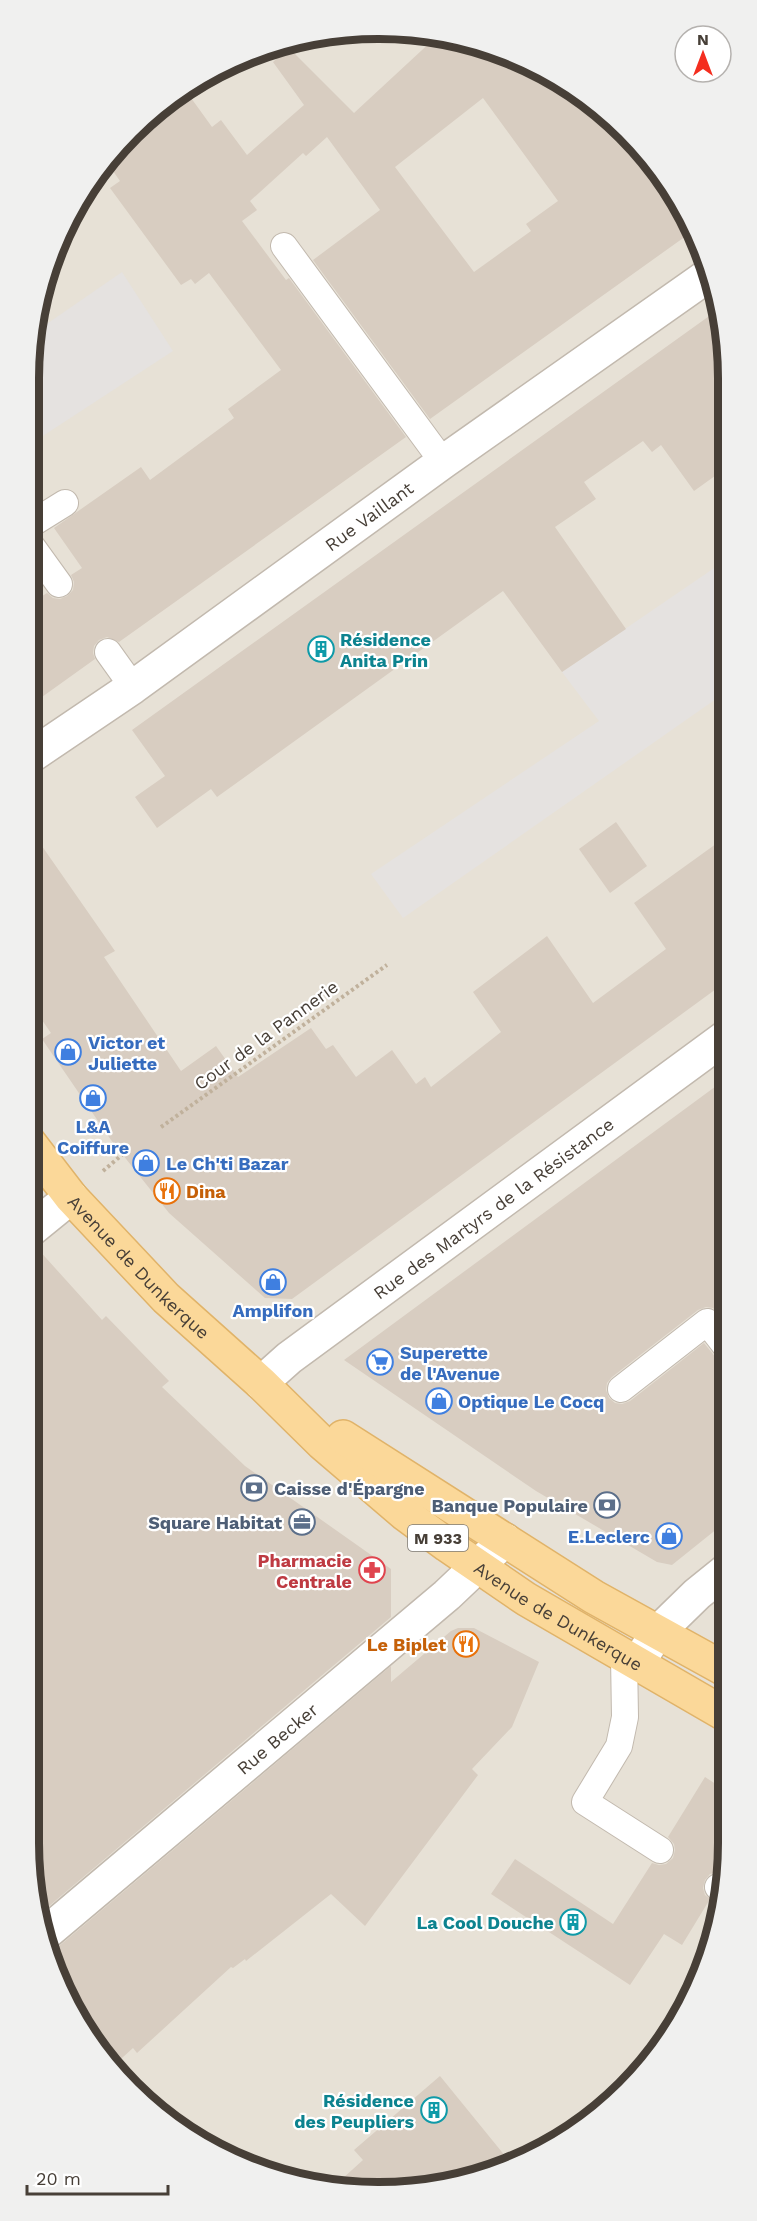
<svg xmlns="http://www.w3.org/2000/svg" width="757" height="2221" viewBox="0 0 757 2221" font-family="'Work Sans',sans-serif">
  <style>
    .residential { fill: #e7e1d6 }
    .parking { fill: #e5e2e0 }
    .building { fill: #d8cdc1; fill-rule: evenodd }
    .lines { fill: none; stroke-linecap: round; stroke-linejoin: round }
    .service-casing { stroke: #c2b9ae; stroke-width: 28 }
    .minor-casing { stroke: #c2b9ae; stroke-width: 36 }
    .tertiary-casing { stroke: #c2b9ae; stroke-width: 36 }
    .primary-casing { stroke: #e0b369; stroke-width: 36 }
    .path { stroke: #c0b19c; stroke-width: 4; stroke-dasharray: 3 3; stroke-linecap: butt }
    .service { stroke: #fff; stroke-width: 26 }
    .minor { stroke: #fff; stroke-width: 33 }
    .tertiary { stroke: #fff; stroke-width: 33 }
    .primary { stroke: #fbd899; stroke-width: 33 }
    .labels { text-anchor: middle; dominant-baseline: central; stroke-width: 4.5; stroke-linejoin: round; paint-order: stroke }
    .shield { fill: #fff; stroke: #7e7973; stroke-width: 1.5 }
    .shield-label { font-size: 16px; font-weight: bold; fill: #473f37 }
    .street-label { font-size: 18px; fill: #473f37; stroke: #fff }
    .culture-label { font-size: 18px; font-weight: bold; fill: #0d838f; stroke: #fff; text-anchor: end }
    .shop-label { font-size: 18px; font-weight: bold; fill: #366cbe; stroke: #fff; text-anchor: start }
    .food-label { font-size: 18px; font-weight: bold; fill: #c56008; stroke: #fff; text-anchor: start }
    .service-label { font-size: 18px; font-weight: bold; fill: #4e5e75; stroke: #fff; text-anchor: end }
    .health-label { font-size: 18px; font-weight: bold; fill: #be3a42; stroke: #fff; text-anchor: end }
    .rim { fill: none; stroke: #473f37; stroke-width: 8 }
  </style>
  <rect width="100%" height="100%" fill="#f3efe8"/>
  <path class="residential" d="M 332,32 L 469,40 L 573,87 L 642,148 L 702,244 L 726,333 L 728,1842 L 717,1933 L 669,2037 L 573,2133 L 469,2181 L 333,2190 L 223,2156 L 116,2074 L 55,1976 L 28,1842 L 28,379 L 40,288 L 101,166 L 203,76 Z"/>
  <g class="parking">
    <path d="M 122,272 L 173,351 L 29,445 L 28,379 L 35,332 Z"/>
    <path d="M 726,560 L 726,692 L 403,918 L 371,874 L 599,721 L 562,672 Z"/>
  </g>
  <g class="building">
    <path d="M 435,38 L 469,40 L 573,87 L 608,118 L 637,158 L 645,153 L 693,231 L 430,419 L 313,260 L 380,210 L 327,137 L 306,156 L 303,153 L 250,201 L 257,210 L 242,221 L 286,280 L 289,278 L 406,437 L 119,642 L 107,637 L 99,640 L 94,646 L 93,653 L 95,659 L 28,707 L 28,605 L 47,593 L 53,598 L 60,599 L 67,596 L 73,590 L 74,582 L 71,575 L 82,568 L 54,528 L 141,467 L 150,480 L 234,418 L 228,409 L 281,370 L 209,273 L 195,284 L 191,279 L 181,285 L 110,188 L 120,181 L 106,161 L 186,91 L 212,127 L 221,120 L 247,155 L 304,105 L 273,62 L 289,48 L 354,113 ZM 483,98 L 558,201 L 526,224 L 531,231 L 474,272 L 395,167 Z"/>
    <path d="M 719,309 L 726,333 L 726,468 L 694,491 L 661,445 L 652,452 L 643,441 L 584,482 L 596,499 L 555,527 L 626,629 L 562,672 L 503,591 L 217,797 L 211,789 L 157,828 L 135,797 L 165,776 L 132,730 Z"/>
    <path d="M 616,822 L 647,866 L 610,893 L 579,849 Z"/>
    <path d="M 28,826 L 115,951 L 104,957 L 181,1071 L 216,1046 L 238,1077 L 311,1028 L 326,1049 L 333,1045 L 356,1077 L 392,1050 L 416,1084 L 425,1077 L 431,1087 L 501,1032 L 473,992 L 547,936 L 593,1003 L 666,949 L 634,903 L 727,836 L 727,981 L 292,1299 L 265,1298 L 169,1213 L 111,1140 L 42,1039 L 51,1033 L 28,1000 Z"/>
    <path d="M 727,1078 L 727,1324 L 713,1308 L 706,1307 L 698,1310 L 612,1377 L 607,1383 L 606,1390 L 609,1398 L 615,1403 L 622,1404 L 630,1401 L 704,1343 L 717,1359 L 728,1364 L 728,1520 L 672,1565 L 657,1562 L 536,1491 L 344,1360 Z"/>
    <path d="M 37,1248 L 102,1320 L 106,1316 L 169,1381 L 162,1387 L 245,1466 L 391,1569 L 391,1617 L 42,1912 L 28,1842 L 28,1250 Z"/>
    <path d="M 458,1628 L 474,1628 L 539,1662 L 512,1727 L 472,1769 L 478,1775 L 365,1926 L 331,1894 L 246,1961 L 245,1959 L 233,1968 L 231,1967 L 137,2053 L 133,2048 L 112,2067 L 55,1976 L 50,1951 L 58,1947 L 391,1666 L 391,1682 L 451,1631 Z"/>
    <path d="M 705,1777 L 728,1792 L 729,1842 L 724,1873 L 717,1872 L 710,1874 L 705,1880 L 703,1888 L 705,1895 L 710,1899 L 682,1945 L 664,1934 L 630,1985 L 491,1894 L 515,1859 L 613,1924 L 652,1863 L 659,1865 L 666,1864 L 673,1858 L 675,1850 L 674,1844 L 668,1837 Z"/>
    <path d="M 440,2076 L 510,2162 L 469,2181 L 331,2189 L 363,2160 L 354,2150 Z"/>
  </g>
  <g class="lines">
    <g class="service-casing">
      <g id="service">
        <path d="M 284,246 L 443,462"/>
        <path d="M 28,526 L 65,503"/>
        <path d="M 28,541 L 59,584"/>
        <path d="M 108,652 L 133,687"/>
        <path d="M 621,1389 L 707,1322 L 728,1349"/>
        <path d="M 624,1657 L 625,1717 L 619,1746 L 585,1802 L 660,1850"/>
        <path d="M 718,1887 L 722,1889"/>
      </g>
    </g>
    <g class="minor-casing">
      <g id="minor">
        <path id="s1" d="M 28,758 L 133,687 L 443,462 L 710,274"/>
        <path d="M 28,1232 L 71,1197"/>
        <path d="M 637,1664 L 657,1633 L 697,1594 L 728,1569"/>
        <path id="s2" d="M 46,1933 L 447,1595 L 505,1540"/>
      </g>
    </g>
    <g class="tertiary-casing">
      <g id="tertiary">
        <path id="s3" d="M 261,1383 L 289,1358 L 727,1036"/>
      </g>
    </g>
    <g class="primary-casing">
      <g id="primary">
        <path id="s4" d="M 28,1141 L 71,1197 L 166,1298 L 261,1383 L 322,1443 L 405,1514 L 447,1545 L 526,1599 L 728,1716"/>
        <path d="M 343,1437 L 594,1597 L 728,1671"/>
      </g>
    </g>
    <g class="path">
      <path d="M 161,1127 L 387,965"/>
      <path d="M 103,1171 L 123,1154"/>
    </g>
    <use href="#service" class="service"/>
    <use href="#minor" class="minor"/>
    <use href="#tertiary" class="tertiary"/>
    <use href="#primary" class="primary"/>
  </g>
  <defs>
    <g id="building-ring" transform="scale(1.35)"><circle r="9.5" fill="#fff" stroke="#0f9aa8" stroke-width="1.5"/><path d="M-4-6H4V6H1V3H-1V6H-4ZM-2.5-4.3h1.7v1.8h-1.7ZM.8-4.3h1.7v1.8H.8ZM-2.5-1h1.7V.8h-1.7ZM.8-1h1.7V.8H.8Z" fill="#0f9aa8"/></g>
    <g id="shop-ring" transform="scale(1.35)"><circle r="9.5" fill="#fff" stroke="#3f7fe0" stroke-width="1.5"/><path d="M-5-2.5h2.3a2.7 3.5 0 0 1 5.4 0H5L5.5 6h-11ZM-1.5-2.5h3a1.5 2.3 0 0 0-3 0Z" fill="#3f7fe0"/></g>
    <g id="restaurant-ring" transform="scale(1.35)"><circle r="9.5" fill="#fff" stroke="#e8710a" stroke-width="1.5"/><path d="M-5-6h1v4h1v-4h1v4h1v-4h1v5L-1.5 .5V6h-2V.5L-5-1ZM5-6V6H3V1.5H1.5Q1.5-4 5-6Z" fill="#e8710a"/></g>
    <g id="supermarket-ring" transform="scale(1.35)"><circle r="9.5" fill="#fff" stroke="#3f7fe0" stroke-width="1.5"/><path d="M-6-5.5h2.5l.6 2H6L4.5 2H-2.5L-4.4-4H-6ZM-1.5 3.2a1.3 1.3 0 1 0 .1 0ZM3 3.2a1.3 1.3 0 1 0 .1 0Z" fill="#3f7fe0"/></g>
    <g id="bank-ring" transform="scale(1.35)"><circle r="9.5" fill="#fff" stroke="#5c6f8a" stroke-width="1.5"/><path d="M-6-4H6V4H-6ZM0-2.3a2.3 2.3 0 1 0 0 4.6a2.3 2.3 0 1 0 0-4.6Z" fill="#5c6f8a"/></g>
    <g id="office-ring" transform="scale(1.35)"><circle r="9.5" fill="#fff" stroke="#5c6f8a" stroke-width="1.5"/><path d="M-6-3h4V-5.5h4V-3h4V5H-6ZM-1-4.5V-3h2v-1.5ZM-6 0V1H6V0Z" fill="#5c6f8a"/></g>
    <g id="pharmacy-ring" transform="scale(1.35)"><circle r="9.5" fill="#fff" stroke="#e0444e" stroke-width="1.5"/><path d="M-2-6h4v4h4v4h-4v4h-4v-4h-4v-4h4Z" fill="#e0444e"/></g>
  </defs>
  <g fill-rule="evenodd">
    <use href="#building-ring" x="321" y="649"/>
    <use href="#shop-ring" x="68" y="1052"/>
    <use href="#shop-ring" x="93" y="1098"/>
    <use href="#shop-ring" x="146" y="1163"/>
    <use href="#restaurant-ring" x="167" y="1191"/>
    <use href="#shop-ring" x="273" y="1282"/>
    <use href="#supermarket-ring" x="380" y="1362"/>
    <use href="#shop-ring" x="439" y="1401"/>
    <use href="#bank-ring" x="254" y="1488"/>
    <use href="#bank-ring" x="607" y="1505"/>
    <use href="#office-ring" x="302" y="1522"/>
    <use href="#shop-ring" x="669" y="1536"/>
    <use href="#pharmacy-ring" x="372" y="1570"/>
    <use href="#restaurant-ring" x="466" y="1644"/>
    <use href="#building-ring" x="573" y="1922"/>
    <use href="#building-ring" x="434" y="2110"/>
  </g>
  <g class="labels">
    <rect class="shield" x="408" y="1525" width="60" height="26" rx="4.5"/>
    <g class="shield-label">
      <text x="438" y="1538">M 933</text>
    </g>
    <g class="street-label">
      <text stroke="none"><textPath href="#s1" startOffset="418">Rue Vaillant</textPath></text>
      <text transform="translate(266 1035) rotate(-36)">Cour de la Pannerie</text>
      <text stroke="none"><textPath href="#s3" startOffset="291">Rue des Martyrs de la Résistance</textPath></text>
      <text stroke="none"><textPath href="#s4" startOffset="168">Avenue de Dunkerque</textPath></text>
      <text stroke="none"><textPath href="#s4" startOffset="716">Avenue de Dunkerque</textPath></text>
      <text stroke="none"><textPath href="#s2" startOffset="302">Rue Becker</textPath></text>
    </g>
    <g class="culture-label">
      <text x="340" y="639" text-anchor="start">Résidence<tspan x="340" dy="21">Anita Prin</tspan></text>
      <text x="554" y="1922">La Cool Douche</text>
      <text x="414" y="2100">Résidence<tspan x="414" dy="21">des Peupliers</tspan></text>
    </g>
    <g class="shop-label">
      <text x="88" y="1042">Victor et<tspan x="88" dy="21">Juliette</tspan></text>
      <text x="93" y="1126" text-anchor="middle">L&amp;A<tspan x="93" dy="21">Coiffure</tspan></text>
      <text x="166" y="1163">Le Ch'ti Bazar</text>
      <text x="273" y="1310" text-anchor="middle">Amplifon</text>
      <text x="400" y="1352">Superette<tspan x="400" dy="21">de l'Avenue</tspan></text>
      <text x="458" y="1401">Optique Le Cocq</text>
      <text x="650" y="1536" text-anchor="end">E.Leclerc</text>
    </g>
    <g class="food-label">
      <text x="186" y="1191">Dina</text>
      <text x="446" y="1644" text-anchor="end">Le Biplet</text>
    </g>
    <g class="service-label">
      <text x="274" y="1488" text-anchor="start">Caisse d'Épargne</text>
      <text x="588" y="1505">Banque Populaire</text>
      <text x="282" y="1522">Square Habitat</text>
    </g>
    <g class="health-label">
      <text x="352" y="1560">Pharmacie<tspan x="352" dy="21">Centrale</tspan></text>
    </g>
  </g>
  <path d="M0 0H757V2221H0ZM378 39H379A339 339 0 0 1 718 378V1843A339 339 0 0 1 379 2182H378A339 339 0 0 1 39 1843V378A339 339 0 0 1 378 39Z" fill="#f0f0ef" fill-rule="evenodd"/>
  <path class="rim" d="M378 39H379A339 339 0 0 1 718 378V1843A339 339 0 0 1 379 2182H378A339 339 0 0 1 39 1843V378A339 339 0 0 1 378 39Z"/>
  <g transform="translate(703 54)"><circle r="28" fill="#ffffff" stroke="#b5b2af" stroke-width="1.5"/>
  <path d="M0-4.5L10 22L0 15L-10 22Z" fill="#f42e1f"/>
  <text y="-9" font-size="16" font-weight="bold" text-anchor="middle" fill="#473f37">N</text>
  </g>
  <path d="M27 2185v9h141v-9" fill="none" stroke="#473f37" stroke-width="3"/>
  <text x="36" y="2185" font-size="18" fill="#473f37" stroke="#ffffff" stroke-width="4.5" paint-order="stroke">20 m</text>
</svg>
